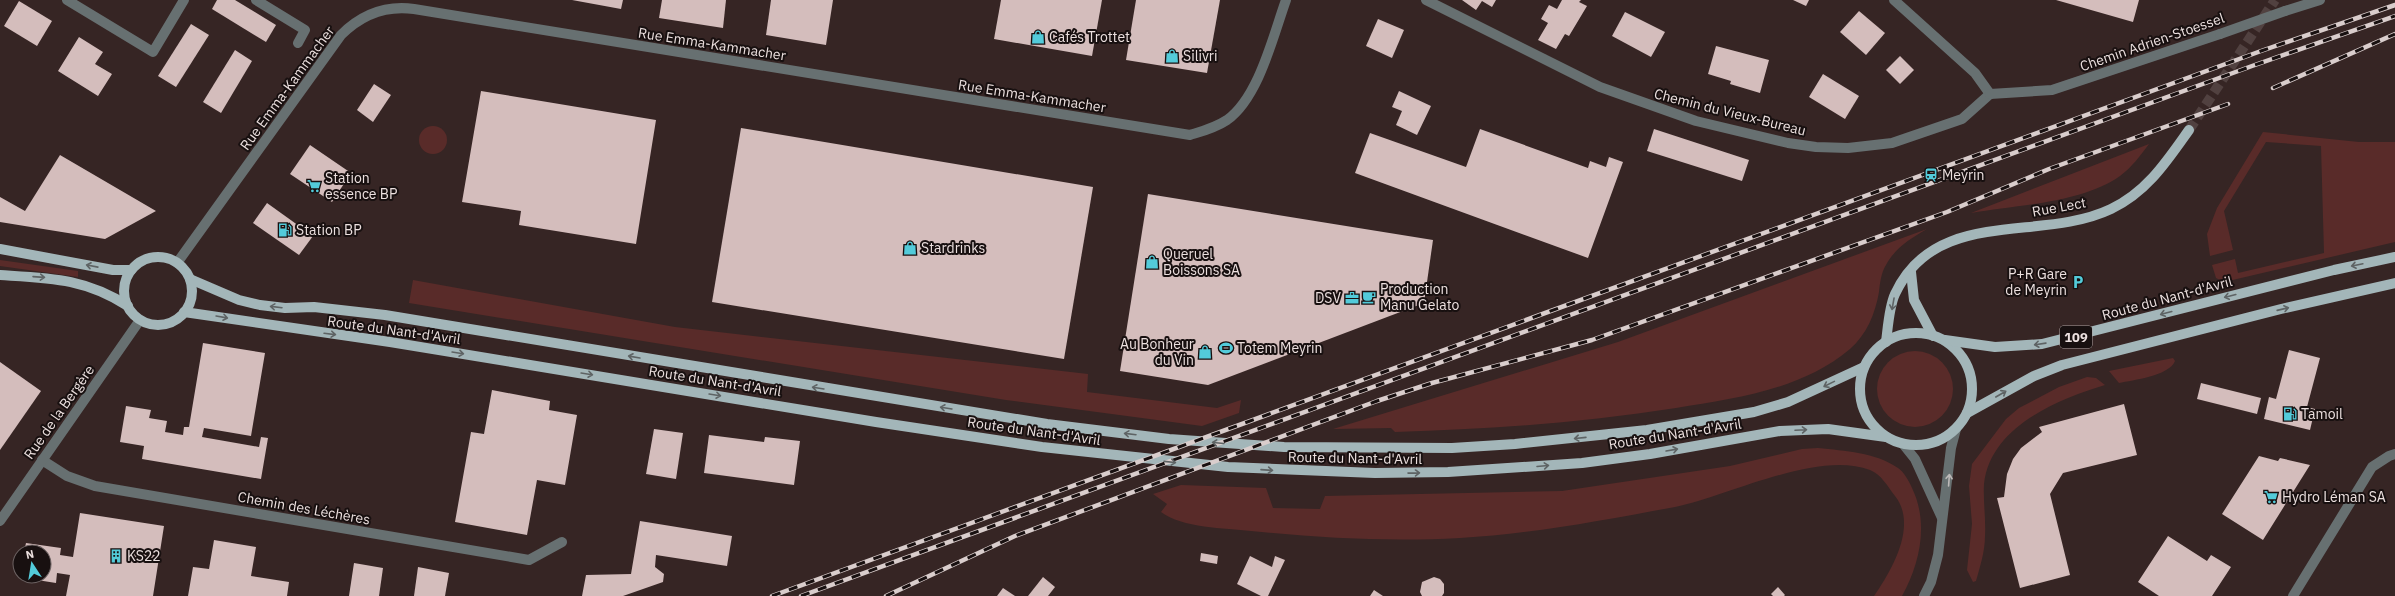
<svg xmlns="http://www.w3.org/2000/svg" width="2395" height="596" viewBox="0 0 2395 596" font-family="'IBM Plex Sans',sans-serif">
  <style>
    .green { fill: #592b29 }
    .building { fill: #d4bdbc }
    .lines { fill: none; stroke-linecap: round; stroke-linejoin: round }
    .major-tunnel { stroke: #514140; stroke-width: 10; stroke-dasharray: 10 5; stroke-linecap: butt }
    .minor { stroke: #677071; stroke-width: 10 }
    .major { stroke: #a3b6b9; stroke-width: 10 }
    .rail-casing { stroke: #d9cdcc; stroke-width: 4.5 }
    .rail { stroke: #181010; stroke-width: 3; stroke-dasharray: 9; stroke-linecap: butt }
    .minor-bridge { stroke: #677071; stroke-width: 10 }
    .oneway { stroke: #5e6364 }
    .oneway2 { stroke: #bdb9b8 }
    .labels { text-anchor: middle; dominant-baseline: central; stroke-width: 4; stroke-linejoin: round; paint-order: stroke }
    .shield { fill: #181010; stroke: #aca2a1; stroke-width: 1 }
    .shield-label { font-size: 13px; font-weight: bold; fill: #ece0df }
    .poi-label { font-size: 14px; fill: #ece0df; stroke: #181010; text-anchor: start }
    .street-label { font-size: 14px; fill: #ece0df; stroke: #181010 }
  </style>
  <rect width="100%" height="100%" fill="#362524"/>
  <g class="green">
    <circle cx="433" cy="140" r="14"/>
    <path d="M 2263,132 L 2359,142 L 2395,142 L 2395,242 L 2224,282 L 2216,278 L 2212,265 L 2235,259 L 2238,273 L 2324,253 L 2321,146 L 2266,142 L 2224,211 L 2233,250 L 2210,256 L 2207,234 L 2217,208 Z"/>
    <path d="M 2149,144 C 2140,156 2132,167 2120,176 C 2082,203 2017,205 1971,213 Z"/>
    <path d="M 1927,229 C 1911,238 1895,248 1886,265 C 1881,273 1880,283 1879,292 C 1875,314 1867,334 1850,349 C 1801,390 1737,398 1676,408 C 1582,423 1489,429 1395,432 L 1391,428 L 1333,429 L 1618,342 Z"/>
    <path d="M 0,260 L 78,271 L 78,277 L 0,266 Z"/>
    <path d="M 413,280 L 675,327 L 1088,374 L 1087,392 L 1217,408 L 1241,400 L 1239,413 L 1202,426 L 1006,400 L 409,303 Z"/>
    <circle cx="1915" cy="389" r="38"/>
    <path d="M 2173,358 L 2175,361 C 2169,376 2133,380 2119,383 L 2109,371 Z"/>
    <path d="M 2087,377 L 2096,378 L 2105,385 C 2058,399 1990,427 1984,484 C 1983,501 1986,519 1985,536 C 1985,551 1980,567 1976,581 L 1973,582 L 1967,570 L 1972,524 L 1969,486 L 1972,464 L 2006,419 L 2019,408 L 2059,387 Z"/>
    <path d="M 1818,448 C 1845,451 1875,452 1898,468 C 1904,472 1909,481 1912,488 C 1929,523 1920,564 1902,596 L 1874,596 C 1892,570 1918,525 1895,496 C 1888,487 1881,474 1870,470 C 1817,450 1729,496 1675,507 C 1604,520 1532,534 1460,538 C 1390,542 1320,538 1251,531 C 1225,528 1182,528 1161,512 L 1167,504 L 1153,494 L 1181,485 L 1266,488 L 1273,508 L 1320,509 L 1325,496 L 1562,491 L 1730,466 L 1802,449 Z"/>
  </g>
  <g class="building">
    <path d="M 217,0 L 235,0 L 276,25 L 266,42 L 212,9 Z"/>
    <path d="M 572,0 L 623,0 L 621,9 Z"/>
    <path d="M 662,0 L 726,0 L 723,28 L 659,18 Z"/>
    <path d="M 771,0 L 833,0 L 826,45 L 766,35 Z"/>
    <path d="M 1001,0 L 1102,0 L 1092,56 L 994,39 Z"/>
    <path d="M 1136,0 L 1220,0 L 1207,73 L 1126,60 Z"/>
    <path d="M 1462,0 L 1496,0 L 1492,7 L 1482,1 L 1476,10 Z"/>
    <path d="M 1562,0 L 1581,0 L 1579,2 L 1587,6 L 1569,36 L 1565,34 L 1556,49 L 1538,40 L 1548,23 L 1541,19 L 1549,5 L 1557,9 Z"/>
    <path d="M 1793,0 L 1809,0 L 1806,6 Z"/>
    <path d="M 2056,0 L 2139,0 L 2133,22 Z"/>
    <path d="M 19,1 L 52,21 L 37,46 L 4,26 Z"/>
    <path d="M 1859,11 L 1885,33 L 1866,55 L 1840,32 Z"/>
    <path d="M 1625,12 L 1665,32 L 1651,57 L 1612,36 Z"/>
    <path d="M 1378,19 L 1404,30 L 1392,58 L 1366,46 Z"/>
    <path d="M 191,24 L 209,35 L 176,87 L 158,76 Z"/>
    <path d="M 79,37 L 103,52 L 95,64 L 112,74 L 98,96 L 58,71 Z"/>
    <path d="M 1716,46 L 1769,60 L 1760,93 L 1730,84 L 1731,81 L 1708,74 Z"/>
    <path d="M 235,50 L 252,61 L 221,113 L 203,102 Z"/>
    <path d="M 1900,56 L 1914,70 L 1900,84 L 1886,70 Z"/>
    <path d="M 1823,74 L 1859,96 L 1845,119 L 1809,97 Z"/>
    <path d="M 374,84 L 391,95 L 373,122 L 357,110 Z"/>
    <path d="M 481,91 L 656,120 L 636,244 L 519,225 L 521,211 L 462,202 Z"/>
    <path d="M 1399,91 L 1431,106 L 1417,135 L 1396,125 L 1402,111 L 1392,107 Z"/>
    <path d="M 741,128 L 1093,187 L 1064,359 L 712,302 Z"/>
    <path d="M 1480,129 L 1588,168 L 1590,161 L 1606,167 L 1609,157 L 1623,162 L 1588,258 L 1355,173 L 1370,133 L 1466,167 Z"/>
    <path d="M 1654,129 L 1749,160 L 1742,181 L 1647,151 Z"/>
    <path d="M 310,145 L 351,173 L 332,202 L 290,174 Z"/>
    <path d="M 60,155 L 156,211 L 105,239 L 0,222 L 0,197 L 25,211 Z"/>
    <path d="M 1148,194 L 1433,240 L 1424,303 L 1208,385 L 1120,371 Z"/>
    <path d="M 267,203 L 313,236 L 299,255 L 253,223 Z"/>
    <path d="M 203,343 L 265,353 L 251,436 L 204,428 L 202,437 L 259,447 L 261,437 L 268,438 L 261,479 L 142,459 L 144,446 L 120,442 L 126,406 L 151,410 L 149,418 L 167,421 L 165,432 L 183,435 L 184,427 L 189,427 Z"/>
    <path d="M 2289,350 L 2320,358 L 2307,407 L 2315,409 L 2310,430 L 2264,419 L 2269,397 L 2276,399 Z"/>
    <path d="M 0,362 L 41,391 L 0,450 Z"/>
    <path d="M 2201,383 L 2261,398 L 2257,414 L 2197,399 Z"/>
    <path d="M 492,390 L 550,401 L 549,410 L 577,415 L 565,485 L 537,480 L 527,535 L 455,522 L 471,432 L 484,434 Z"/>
    <path d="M 2124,404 L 2137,455 L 2063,473 L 2050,494 L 2070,575 L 2020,588 L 1997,498 L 2004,497 L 2007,474 L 2013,459 L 2021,448 L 2042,432 L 2039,427 Z"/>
    <path d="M 654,429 L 683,433 L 676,479 L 646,474 Z"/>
    <path d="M 709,435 L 764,442 L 765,437 L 800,441 L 794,485 L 704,473 Z"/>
    <path d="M 2259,456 L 2278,461 L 2280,458 L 2310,465 L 2263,540 L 2222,514 Z"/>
    <path d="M 80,513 L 164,526 L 153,596 L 66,596 L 70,575 L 57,573 L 56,583 L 18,577 L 44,576 L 44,552 L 24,552 L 26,543 L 61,548 L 60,555 L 73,557 Z"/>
    <path d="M 640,521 L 732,536 L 727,566 L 656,555 L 655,567 L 664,574 L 663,582 L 623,596 L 582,596 L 586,575 L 631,574 Z"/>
    <path d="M 2168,536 L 2207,561 L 2211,555 L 2231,567 L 2212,596 L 2159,596 L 2138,582 Z"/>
    <path d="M 214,540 L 256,547 L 251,576 L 289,582 L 287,596 L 188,596 L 193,567 L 209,569 Z"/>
    <path d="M 1201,553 L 1218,556 L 1217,564 L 1200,561 Z"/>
    <path d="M 1250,556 L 1272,567 L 1275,556 L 1285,560 L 1268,596 L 1261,596 L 1237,584 Z"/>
    <path d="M 354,563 L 383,568 L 379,596 L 349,596 Z"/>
    <path d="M 418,567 L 449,573 L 445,596 L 414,596 Z"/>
    <path d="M 1043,577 L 1055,587 L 1048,596 L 1028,596 Z"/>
    <path d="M 1434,577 L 1440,579 L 1444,584 L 1444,593 L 1442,596 L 1422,596 L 1420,592 L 1422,582 Z"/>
    <path d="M 1778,587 L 1785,595 L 1784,596 L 1773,596 L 1771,594 Z"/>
    <path d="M 1003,588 L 1015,596 L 997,596 Z"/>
    <path d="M 1374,590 L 1383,596 L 1370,596 Z"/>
  </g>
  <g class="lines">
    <path class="major-tunnel" d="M 2189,130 L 2275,0"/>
    <g class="minor">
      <path d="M 67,0 L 153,52 L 184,0"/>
      <path d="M 256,0 L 305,30 L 298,43"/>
      <path d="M 1426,0 L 1600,87 L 1696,121 L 1788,143 L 1816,147 L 1848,148 L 1892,143 L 1962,119 L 1990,94"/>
      <path d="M 1894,0 L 1975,73 L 1990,94"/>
      <path d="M 2285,11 L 2320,0"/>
      <path d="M 1990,94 L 2052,90 L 2220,34"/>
      <path d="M 177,263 L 341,35 C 361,15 385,5 414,9 L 1190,135 C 1203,131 1215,128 1227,120 C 1259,97 1273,36 1286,0"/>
      <path d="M 1903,444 L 1915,459 L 1942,518"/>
      <path d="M 42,460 L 67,476 L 95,486 L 529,560 L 562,542"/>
      <path d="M 0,521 L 140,320"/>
      <path d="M 1924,596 L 1931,582 L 1938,555 L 1951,448 L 1956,429"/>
      <path d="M 2293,596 L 2372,467 L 2389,456 L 2395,454"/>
    </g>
    <g class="major">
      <path d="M 0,249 L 113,270 L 131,270"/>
      <circle cx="158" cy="291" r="34"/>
      <path d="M 1911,272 L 1914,300 L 1933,336"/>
      <path d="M 0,275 C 49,278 85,278 128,306"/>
      <path d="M 190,279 L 239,300 L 260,305 L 285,308 L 314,307 L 385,315 L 1047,424 L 1169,439 L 1284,447 L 1452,448 L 1515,444 L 1647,430 L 1754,412 L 1788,402 L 1864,367"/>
      <path d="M 184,312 L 390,342 L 876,422 L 1042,447 L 1228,467 L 1375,473 L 1448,472 L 1582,463 L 1650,454 L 1780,431 L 1828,429 L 1886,437"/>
      <circle cx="1916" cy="389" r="56"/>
      <path d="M 1945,340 L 1995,347 L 2042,344 L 2334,270 L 2395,257"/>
      <path d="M 1886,342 C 1888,327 1889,307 1895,294 C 1936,206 2040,243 2111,209 C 2147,192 2167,161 2189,130"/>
      <path d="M 1967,413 L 2034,376 L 2062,365 L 2281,309 L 2395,283"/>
    </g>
    <g class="rail-casing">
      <g id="rail">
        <path d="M 2273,88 L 2395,34"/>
        <path d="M 772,596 L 2261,51 L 2395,5"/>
        <path d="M 801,596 L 2252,66 L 2395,16"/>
        <path d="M 886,596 L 1015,536 L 1377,401 L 1432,383 L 1592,340 L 1947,212 L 2049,169 L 2228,104"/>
      </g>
    </g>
    <use href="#rail" class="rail"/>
    <path class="minor-bridge" d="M 2220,34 L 2285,11"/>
  </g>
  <defs><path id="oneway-shaft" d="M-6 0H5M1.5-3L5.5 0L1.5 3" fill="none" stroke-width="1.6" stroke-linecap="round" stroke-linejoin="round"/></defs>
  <g class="oneway">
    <use href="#oneway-shaft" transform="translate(2357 265) rotate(168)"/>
    <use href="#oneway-shaft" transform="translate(92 266) rotate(-169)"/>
    <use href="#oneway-shaft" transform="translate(39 277) rotate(4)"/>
    <use href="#oneway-shaft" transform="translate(2230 296) rotate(166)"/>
    <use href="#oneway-shaft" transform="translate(1893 304) rotate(100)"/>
    <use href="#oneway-shaft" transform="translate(276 307) rotate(-173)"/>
    <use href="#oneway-shaft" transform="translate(2283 309) rotate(-13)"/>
    <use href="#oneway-shaft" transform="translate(2166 313) rotate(165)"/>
    <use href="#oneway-shaft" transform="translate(222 317) rotate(10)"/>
    <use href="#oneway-shaft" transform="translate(330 334) rotate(7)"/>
    <use href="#oneway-shaft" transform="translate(2040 344) rotate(172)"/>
    <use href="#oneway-shaft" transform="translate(458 353) rotate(9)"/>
    <use href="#oneway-shaft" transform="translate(634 357) rotate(-170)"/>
    <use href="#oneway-shaft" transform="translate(587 374) rotate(9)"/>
    <use href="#oneway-shaft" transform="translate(1829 384) rotate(154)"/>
    <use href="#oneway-shaft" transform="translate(818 388) rotate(-171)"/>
    <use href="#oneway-shaft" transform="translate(2001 394) rotate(-30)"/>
    <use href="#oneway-shaft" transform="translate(715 395) rotate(9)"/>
    <use href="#oneway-shaft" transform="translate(946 408) rotate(-171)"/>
    <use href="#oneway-shaft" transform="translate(1801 430) rotate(-3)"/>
    <use href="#oneway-shaft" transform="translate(1130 434) rotate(-173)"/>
    <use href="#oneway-shaft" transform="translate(1580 438) rotate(174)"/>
    <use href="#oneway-shaft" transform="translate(1218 443) rotate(-175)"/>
    <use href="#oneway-shaft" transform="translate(1672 450) rotate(-10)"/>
    <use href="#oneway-shaft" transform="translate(1170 462) rotate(6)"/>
    <use href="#oneway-shaft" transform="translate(1543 466) rotate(-5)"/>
    <use href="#oneway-shaft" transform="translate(1267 470) rotate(4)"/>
    <use href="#oneway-shaft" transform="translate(1414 473) rotate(-1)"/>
  </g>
  <use class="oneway2" href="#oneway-shaft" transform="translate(1949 480) rotate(-86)"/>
  <defs>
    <g id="shop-bare" transform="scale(1.08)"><path d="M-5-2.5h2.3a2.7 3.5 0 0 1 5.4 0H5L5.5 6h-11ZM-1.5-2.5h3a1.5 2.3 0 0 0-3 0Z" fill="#53cbda" stroke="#181010" stroke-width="2.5" paint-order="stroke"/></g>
    <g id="station-bare" transform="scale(1.08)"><path d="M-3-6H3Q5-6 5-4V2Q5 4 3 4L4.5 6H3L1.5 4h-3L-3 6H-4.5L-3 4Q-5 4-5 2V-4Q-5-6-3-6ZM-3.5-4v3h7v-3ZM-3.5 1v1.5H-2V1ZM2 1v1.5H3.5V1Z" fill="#53cbda" stroke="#181010" stroke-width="2.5" paint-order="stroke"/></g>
    <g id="supermarket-bare" transform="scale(1.08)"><path d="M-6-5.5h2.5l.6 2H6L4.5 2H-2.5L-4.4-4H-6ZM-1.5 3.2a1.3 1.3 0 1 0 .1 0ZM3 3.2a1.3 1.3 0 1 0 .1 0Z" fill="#53cbda" stroke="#181010" stroke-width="2.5" paint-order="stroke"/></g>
    <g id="fuel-bare" transform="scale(1.08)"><path d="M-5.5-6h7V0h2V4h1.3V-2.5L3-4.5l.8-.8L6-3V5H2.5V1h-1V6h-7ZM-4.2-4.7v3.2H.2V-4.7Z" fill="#53cbda" stroke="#181010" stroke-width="2.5" paint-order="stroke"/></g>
    <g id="parking-bare" transform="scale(1.08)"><path d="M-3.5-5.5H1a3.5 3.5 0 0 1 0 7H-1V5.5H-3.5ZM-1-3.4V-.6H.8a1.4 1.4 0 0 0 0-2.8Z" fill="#53cbda" stroke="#181010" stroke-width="2.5" paint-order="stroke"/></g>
    <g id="cafe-bare" transform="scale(1.08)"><path d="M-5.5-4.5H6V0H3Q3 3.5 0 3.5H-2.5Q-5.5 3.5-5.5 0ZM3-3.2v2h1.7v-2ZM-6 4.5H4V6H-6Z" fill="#53cbda" stroke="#181010" stroke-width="2.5" paint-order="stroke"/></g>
    <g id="office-bare" transform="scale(1.08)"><path d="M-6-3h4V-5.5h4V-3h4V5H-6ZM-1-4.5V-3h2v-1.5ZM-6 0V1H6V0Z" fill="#53cbda" stroke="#181010" stroke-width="2.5" paint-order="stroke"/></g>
    <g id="stadium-bare" transform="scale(1.08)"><path d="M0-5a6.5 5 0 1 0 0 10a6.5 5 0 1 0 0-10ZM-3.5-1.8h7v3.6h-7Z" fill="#53cbda" stroke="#181010" stroke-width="2.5" paint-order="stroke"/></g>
    <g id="building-bare" transform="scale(1.08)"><path d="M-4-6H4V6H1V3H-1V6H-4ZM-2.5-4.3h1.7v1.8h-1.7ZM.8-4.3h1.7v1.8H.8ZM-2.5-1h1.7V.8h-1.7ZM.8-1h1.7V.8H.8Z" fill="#53cbda" stroke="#181010" stroke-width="2.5" paint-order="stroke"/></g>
  </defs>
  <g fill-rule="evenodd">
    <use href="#shop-bare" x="1038" y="37"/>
    <use href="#shop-bare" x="1172" y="56"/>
    <use href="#station-bare" x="1931" y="175"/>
    <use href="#supermarket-bare" x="314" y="186"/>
    <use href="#fuel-bare" x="285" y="230"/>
    <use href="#shop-bare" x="910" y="248"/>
    <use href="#shop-bare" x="1152" y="262"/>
    <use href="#parking-bare" x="2078" y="282"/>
    <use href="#cafe-bare" x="1369" y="297"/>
    <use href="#office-bare" x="1352" y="298"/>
    <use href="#stadium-bare" x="1226" y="348"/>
    <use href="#shop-bare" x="1205" y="352"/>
    <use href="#fuel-bare" x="2290" y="414"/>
    <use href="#supermarket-bare" x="2271" y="497"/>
    <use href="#building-bare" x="116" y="556"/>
  </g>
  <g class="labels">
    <rect class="shield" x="2060" y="326" width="32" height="22" rx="3"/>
    <g class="shield-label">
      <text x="2076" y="337">109</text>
    </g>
    <g class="poi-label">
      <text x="1049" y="37">Cafés Trottet</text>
      <text x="1183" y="56">Silivri</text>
      <text x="1942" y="175">Meyrin</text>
      <text x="325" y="178">Station<tspan x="325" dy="16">essence BP</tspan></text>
      <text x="296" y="230">Station BP</text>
      <text x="921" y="248">Stardrinks</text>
      <text x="1163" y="254">Queruel<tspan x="1163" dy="16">Boissons SA</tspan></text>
      <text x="2067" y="274" text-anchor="end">P+R Gare<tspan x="2067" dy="16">de Meyrin</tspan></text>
      <text x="1380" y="289">Production<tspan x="1380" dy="16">Manu Gelato</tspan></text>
      <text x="1341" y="298" text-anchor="end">DSV</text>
      <text x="1194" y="344" text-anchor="end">Au Bonheur<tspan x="1194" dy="16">du Vin</tspan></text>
      <text x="1237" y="348">Totem Meyrin</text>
      <text x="2301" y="414">Tamoil</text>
      <text x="2282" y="497">Hydro Léman SA</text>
      <text x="127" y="556">KS22</text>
    </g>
    <g class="street-label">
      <text transform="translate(2152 42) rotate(-19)">Chemin Adrien-Stoessel</text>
      <text transform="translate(712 44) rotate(9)">Rue Emma-Kammacher</text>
      <text transform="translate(287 88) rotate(-54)">Rue Emma-Kammacher</text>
      <text transform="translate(1032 96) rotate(9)">Rue Emma-Kammacher</text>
      <text transform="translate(1730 112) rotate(14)">Chemin du Vieux-Bureau</text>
      <text transform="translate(2059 207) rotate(-10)">Rue Lect</text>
      <text transform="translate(2167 298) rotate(-15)">Route du Nant-d'Avril</text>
      <text transform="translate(394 330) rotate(8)">Route du Nant-d'Avril</text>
      <text transform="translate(715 381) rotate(9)">Route du Nant-d'Avril</text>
      <text transform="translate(59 412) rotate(-55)">Rue de la Bergère</text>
      <text transform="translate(1034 431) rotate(8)">Route du Nant-d'Avril</text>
      <text transform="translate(1675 434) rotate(-9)">Route du Nant-d'Avril</text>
      <text transform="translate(1355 458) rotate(1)">Route du Nant-d'Avril</text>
      <text transform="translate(304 508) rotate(10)">Chemin des Léchères</text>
    </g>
  </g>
  <g transform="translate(32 564) rotate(348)"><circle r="19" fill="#181010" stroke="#6d6363"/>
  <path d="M0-3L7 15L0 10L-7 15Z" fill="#53cbda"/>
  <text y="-6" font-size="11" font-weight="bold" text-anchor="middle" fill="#ece0df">N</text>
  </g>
</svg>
